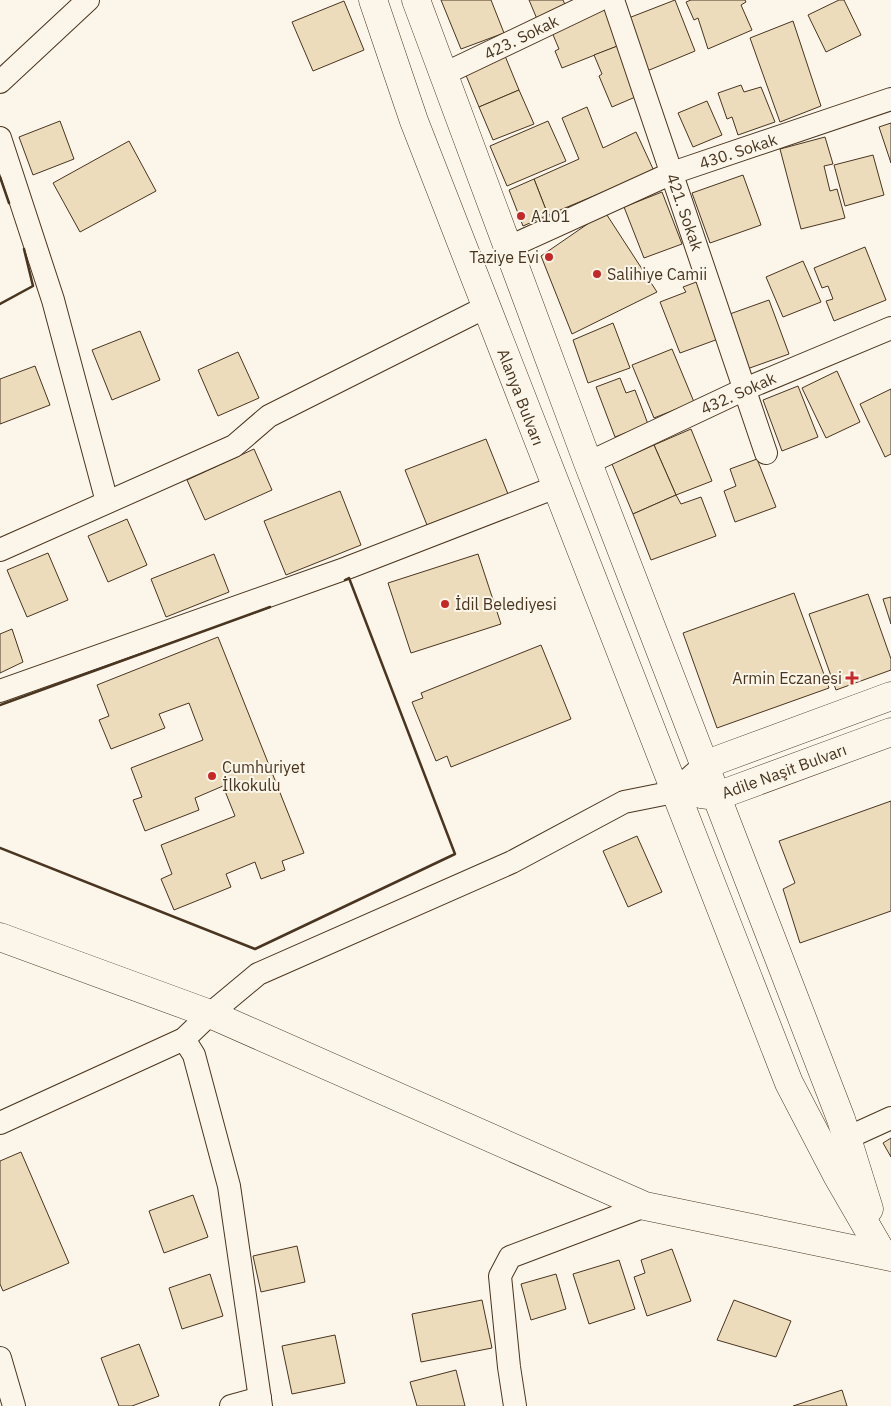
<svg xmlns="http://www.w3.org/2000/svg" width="891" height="1406" viewBox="0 0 891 1406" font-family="'IBM Plex Sans',sans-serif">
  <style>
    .building { fill: #ecdcbc; stroke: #4a3520 }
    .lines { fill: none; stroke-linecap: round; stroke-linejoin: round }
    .minor-casing { stroke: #4a3520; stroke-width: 24 }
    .tertiary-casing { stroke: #4a3520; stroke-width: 29 }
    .secondary-casing { stroke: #4a3520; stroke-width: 29 }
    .minor { stroke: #fbf6e9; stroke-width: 22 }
    .tertiary { stroke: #fbf6e9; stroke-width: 28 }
    .secondary { stroke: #fbf6e9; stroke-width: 28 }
    .wall { stroke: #4a3520; stroke-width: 2.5 }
    .poi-dot { fill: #c62828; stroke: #fbf6e9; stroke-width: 2 }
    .labels { text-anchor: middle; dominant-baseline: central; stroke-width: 4; stroke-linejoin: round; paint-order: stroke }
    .street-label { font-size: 16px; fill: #4a3520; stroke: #fbf6e9 }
    .poi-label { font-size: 16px; fill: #4a3520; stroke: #fbf6e9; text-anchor: start }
  </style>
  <rect width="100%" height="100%" fill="#fbf6e9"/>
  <g class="building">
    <path d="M 441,0 L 491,0 L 504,33 L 461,49 Z"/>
    <path d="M 529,0 L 563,0 L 566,7 L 537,19 Z"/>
    <path d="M 675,0 L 695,51 L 647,71 L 626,19 Z"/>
    <path d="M 691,0 L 745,0 L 746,2 L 741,5 L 752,30 L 708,49 L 698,18 L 694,20 L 686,2 Z"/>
    <path d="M 839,0 L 844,0 L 861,35 L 826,52 L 808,15 Z"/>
    <path d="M 344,1 L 364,50 L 313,71 L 292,22 Z"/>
    <path d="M 606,8 L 620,45 L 562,68 L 555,51 L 559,49 L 551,30 Z"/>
    <path d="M 793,21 L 821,106 L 780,122 L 750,38 Z"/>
    <path d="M 620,45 L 640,95 L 612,107 L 599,76 L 602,74 L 594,55 Z"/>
    <path d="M 503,51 L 519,90 L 479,107 L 463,68 Z"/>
    <path d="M 741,85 L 744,92 L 761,87 L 775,122 L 738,135 L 732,117 L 727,119 L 718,93 Z"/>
    <path d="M 519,90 L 534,124 L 493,140 L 479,107 Z"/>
    <path d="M 707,101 L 722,135 L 693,147 L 678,113 Z"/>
    <path d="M 587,107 L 603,148 L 636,132 L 654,171 L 548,215 L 534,179 L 579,159 L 562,118 Z"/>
    <path d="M 60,121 L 74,159 L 33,175 L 19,137 Z"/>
    <path d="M 548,121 L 566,161 L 507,186 L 490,146 Z"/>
    <path d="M 891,123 L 891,163 L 879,127 Z"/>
    <path d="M 825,137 L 833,164 L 824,166 L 830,191 L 837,189 L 845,218 L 801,229 L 780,149 Z"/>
    <path d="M 129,141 L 156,191 L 80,232 L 53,183 Z"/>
    <path d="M 873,155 L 884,195 L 845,206 L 834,165 Z"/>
    <path d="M 743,175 L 761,225 L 710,243 L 692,193 Z"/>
    <path d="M 534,179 L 548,215 L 523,226 L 509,190 Z"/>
    <path d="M 662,192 L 682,244 L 644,258 L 624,207 Z"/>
    <path d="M 605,212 L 657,292 L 572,334 L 541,256 Z"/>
    <path d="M 865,247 L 886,300 L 834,321 L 826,301 L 833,299 L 828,286 L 822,288 L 814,268 Z"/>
    <path d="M 803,261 L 821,302 L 783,317 L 766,277 Z"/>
    <path d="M 699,281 L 721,338 L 680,353 L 660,302 L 686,292 L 683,287 Z"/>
    <path d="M 769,300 L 789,354 L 747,369 L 727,315 Z"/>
    <path d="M 613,323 L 630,368 L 588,383 L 573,340 Z"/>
    <path d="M 140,331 L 160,380 L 112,400 L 92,350 Z"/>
    <path d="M 672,349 L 694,402 L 654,418 L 632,365 Z"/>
    <path d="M 238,352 L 259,398 L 218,416 L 198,370 Z"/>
    <path d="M 35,366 L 50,405 L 0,424 L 0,379 Z"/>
    <path d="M 837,371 L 860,422 L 826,438 L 802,388 Z"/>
    <path d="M 620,378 L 626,393 L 635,390 L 648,424 L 615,437 L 596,387 Z"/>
    <path d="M 798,386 L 818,437 L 782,451 L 763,400 Z"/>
    <path d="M 891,389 L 891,454 L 885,457 L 860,404 Z"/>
    <path d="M 691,429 L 712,481 L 676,495 L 654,445 Z"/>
    <path d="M 486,439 L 508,494 L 427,525 L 405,470 Z"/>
    <path d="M 654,445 L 676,495 L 633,514 L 612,464 Z"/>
    <path d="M 254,449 L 272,490 L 205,520 L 187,480 Z"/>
    <path d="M 757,459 L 776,507 L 735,522 L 724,491 L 736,486 L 730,469 Z"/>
    <path d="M 340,491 L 361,545 L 286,575 L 264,521 Z"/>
    <path d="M 676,495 L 681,504 L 701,497 L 716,536 L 651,560 L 633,514 Z"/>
    <path d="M 127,519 L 147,565 L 108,582 L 88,536 Z"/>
    <path d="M 48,553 L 68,600 L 27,617 L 7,570 Z"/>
    <path d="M 214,554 L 229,592 L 166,617 L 151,579 Z"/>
    <path d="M 478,554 L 501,624 L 411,653 L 388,583 Z"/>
    <path d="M 794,593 L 829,688 L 717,728 L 683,633 Z"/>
    <path d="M 868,594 L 891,659 L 891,670 L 836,690 L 809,614 Z"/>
    <path d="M 891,597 L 891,624 L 883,599 Z"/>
    <path d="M 12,629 L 23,662 L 0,673 L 0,634 Z"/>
    <path d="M 218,637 L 304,853 L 282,861 L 285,870 L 261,879 L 255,862 L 226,874 L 231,887 L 174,910 L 161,879 L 172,874 L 161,845 L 235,816 L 223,786 L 195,798 L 199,810 L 145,831 L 133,800 L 142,797 L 131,768 L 203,740 L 189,703 L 159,714 L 165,728 L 111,749 L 99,720 L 109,716 L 97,685 Z"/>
    <path d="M 541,645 L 571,719 L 451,767 L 447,756 L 436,761 L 412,702 L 423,698 L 421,693 Z"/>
    <path d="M 891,801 L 891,911 L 800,943 L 783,889 L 795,883 L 779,841 Z"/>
    <path d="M 637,836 L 662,892 L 628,907 L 603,851 Z"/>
    <path d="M 891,1138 L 891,1157 L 883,1143 Z"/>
    <path d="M 21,1152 L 69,1263 L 3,1291 L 0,1284 L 0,1161 Z"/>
    <path d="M 193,1195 L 208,1237 L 164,1253 L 149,1211 Z"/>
    <path d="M 297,1246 L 305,1282 L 261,1292 L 253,1256 Z"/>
    <path d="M 672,1249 L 691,1301 L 647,1316 L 634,1277 L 645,1273 L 641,1260 Z"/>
    <path d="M 619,1260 L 635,1309 L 589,1324 L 573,1274 Z"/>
    <path d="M 210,1274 L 223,1316 L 182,1329 L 169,1288 Z"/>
    <path d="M 556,1274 L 566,1309 L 531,1320 L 521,1284 Z"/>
    <path d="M 482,1300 L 492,1348 L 421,1362 L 412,1314 Z"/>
    <path d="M 734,1300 L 791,1321 L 776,1357 L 717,1340 Z"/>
    <path d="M 335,1335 L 345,1383 L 292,1394 L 282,1346 Z"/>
    <path d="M 139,1344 L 159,1396 L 132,1406 L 119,1406 L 101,1358 Z"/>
    <path d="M 456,1370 L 465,1406 L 417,1406 L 410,1382 Z"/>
    <path d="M 842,1390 L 847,1406 L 793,1406 Z"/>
  </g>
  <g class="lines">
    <g class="minor-casing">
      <g id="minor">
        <path d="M 613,0 L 766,453"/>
        <path d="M 444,74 L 599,0"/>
        <path d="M 0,82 L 88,0"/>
        <path d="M 0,138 L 53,300 L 107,502"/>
        <path d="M 507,248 L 672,173 L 891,99"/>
        <path d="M 588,463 L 745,389 L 891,328"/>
        <path d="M 0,550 L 234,446 L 269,416 L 486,307"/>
        <path d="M 0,691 L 347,568 L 556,487"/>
        <path d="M 184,1039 L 194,1055 L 229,1186 L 261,1406"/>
        <path d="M 0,1123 L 184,1039 L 210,1014 L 258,974 L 512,862 L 624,802 L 674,792 L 704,765"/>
        <path d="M 847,1138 L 891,1118"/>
        <path d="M 0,1358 L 14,1406"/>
        <path d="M 231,1406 L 260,1398"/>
        <path d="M 515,1406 L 509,1367 L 500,1276 L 510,1257 L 645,1206"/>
      </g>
    </g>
    <g class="tertiary-casing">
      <path id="tertiary" d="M 0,937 L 210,1014 L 645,1206 L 891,1257"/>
    </g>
    <g class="secondary-casing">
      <g id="secondary">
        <path d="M 373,0 L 414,121 L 789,1083 L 838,1177 L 882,1253"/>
        <path d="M 416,0 L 588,463 L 841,1119 L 869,1209"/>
        <path d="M 704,765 L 891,696"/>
        <path d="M 701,794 L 717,796 L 891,732"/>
      </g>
    </g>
    <use href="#minor" class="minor"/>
    <use href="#tertiary" class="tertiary"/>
    <use href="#secondary" class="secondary"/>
    <g class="wall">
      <path d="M 0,177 L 9,203"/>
      <path d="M 0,304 L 33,286 L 24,249"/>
      <path d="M 0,705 L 270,607"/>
      <path d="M 0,848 L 255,949 L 455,854 L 349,578 L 345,580"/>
    </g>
  </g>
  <g class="poi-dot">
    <circle cx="521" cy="216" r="5"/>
    <circle cx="549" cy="257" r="5"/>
    <circle cx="597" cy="274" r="5"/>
    <circle cx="445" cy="604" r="5"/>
    <path d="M849.5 670.5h5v5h5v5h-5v5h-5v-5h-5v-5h5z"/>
    <circle cx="212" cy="776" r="5"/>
  </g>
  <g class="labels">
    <g class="street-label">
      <text transform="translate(521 37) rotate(-26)">423. Sokak</text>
      <text transform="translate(738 151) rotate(-18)">430. Sokak</text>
      <text transform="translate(685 212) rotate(71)">421. Sokak</text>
      <text transform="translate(738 393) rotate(-24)">432. Sokak</text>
      <text transform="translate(521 397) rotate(69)">Alanya Bulvarı</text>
      <text transform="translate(784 771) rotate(-20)">Adile Naşit Bulvarı</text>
    </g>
    <g class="poi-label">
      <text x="531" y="216">A101</text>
      <text x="539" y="257" text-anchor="end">Taziye Evi</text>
      <text x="607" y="274">Salihiye Camii</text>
      <text x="455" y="604">İdil Belediyesi</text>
      <text x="842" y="678" text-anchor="end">Armin Eczanesi</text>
      <text x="222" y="767">Cumhuriyet<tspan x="222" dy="18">İlkokulu</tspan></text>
    </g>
  </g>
</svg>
